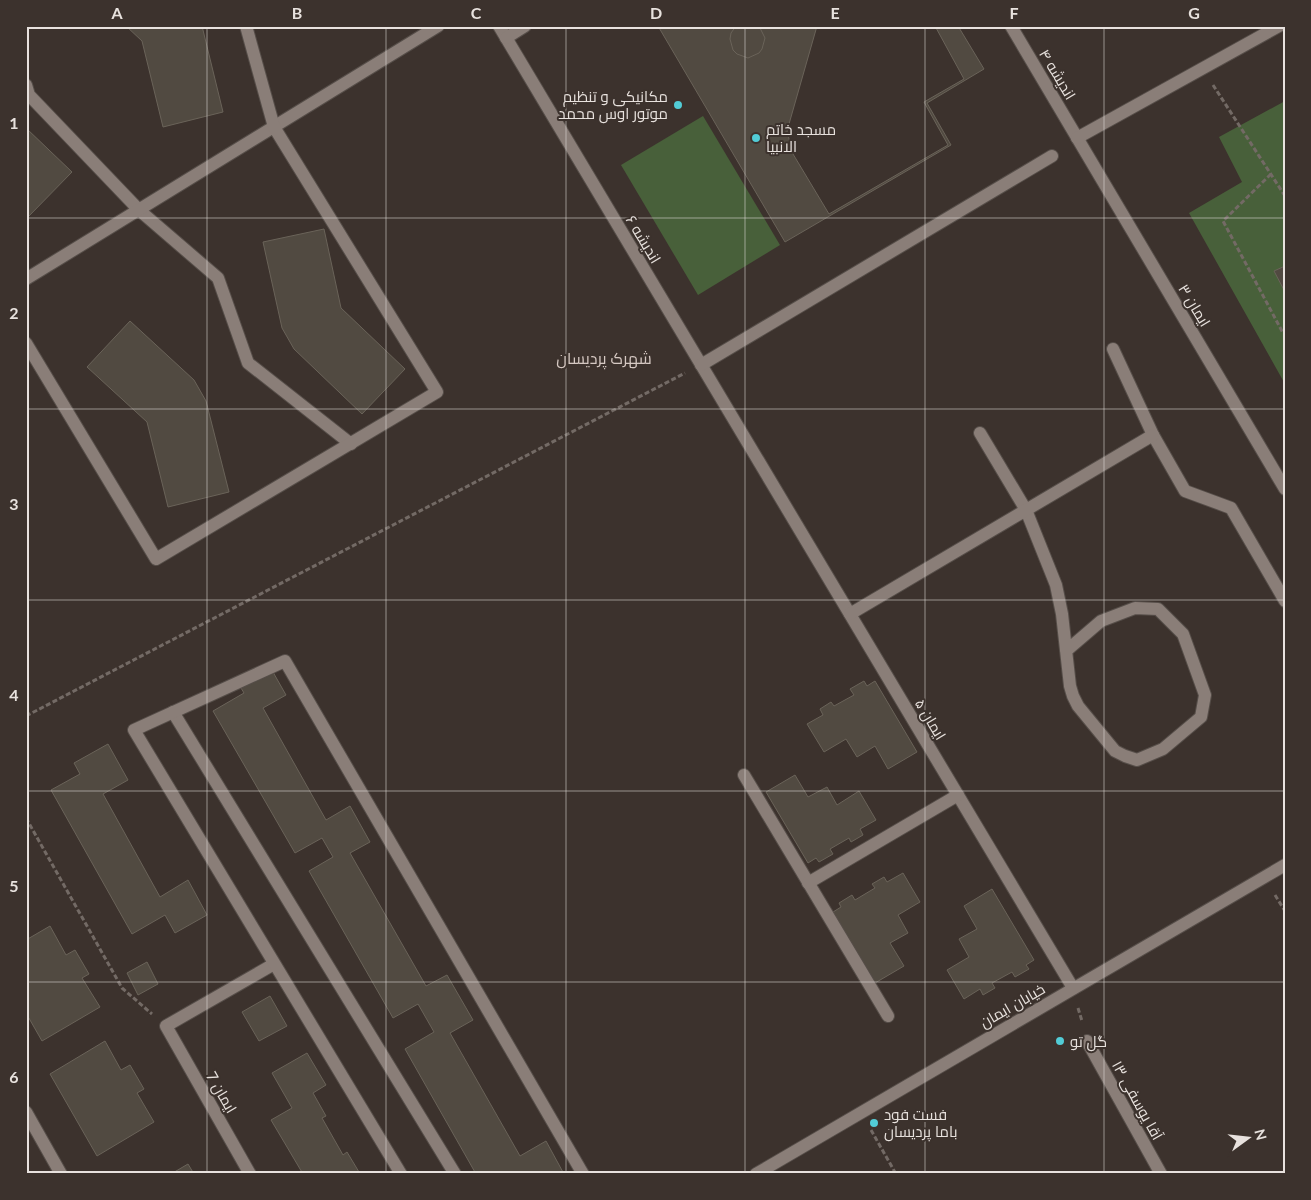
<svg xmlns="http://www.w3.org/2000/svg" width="1311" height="1200" viewBox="0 0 1311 1200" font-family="Lato,Cairo,sans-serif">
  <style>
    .green { fill: #48603a }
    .building { fill: #514a41; stroke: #6a6359 }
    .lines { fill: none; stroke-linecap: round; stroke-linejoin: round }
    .minor-casing { stroke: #564e49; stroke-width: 14 }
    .tertiary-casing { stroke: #564e49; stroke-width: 14 }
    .path { stroke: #736a65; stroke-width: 3; stroke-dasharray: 5 2.5; stroke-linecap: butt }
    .minor { stroke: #8a7e78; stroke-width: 12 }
    .tertiary { stroke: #8a7e78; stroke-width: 12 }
    .grid { fill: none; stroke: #e8e2de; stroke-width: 1; stroke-opacity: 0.55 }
    .poi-dot { fill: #52ccd6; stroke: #3c322d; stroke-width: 2 }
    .labels { text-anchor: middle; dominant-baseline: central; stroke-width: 4; stroke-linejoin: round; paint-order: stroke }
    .street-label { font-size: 15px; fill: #e8e2de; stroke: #3c322d }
    .poi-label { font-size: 15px; fill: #e8e2de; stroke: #3c322d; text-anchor: start }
    .neighbourhood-label { font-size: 16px; fill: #d6c9c3; stroke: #3c322d }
    .neatline { fill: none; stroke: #e8e2de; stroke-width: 2 }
    .grid-label { font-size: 16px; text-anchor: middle; font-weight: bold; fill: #e8e2de }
  </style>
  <rect width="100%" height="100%" fill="#3c322d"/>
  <g class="green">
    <path d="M 1285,101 L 1285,384 L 1189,213 L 1242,182 L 1219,137 Z"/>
    <path d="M 703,116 L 780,245 L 698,295 L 621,165 Z"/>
  </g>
  <g class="building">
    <path d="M 126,26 L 202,26 L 223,112 L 163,127 L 142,41 Z"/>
    <path d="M 658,26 L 817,26 L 787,131 L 793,154 L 829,214 L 948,145 L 924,102 L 964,79 L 935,26 L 958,26 L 984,69 L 927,103 L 951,145 L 785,242 Z"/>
    <path d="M 736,26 L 758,26 L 760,28 L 765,38 L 762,49 L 759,53 L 748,58 L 737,54 L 733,50 L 730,39 L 731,33 Z"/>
    <path d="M 26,128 L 72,172 L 28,217 L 26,215 Z"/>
    <path d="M 324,229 L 341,308 L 405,369 L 362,414 L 294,349 L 282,328 L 263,242 Z"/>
    <path d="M 1285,266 L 1285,289 L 1284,290 L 1274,271 Z"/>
    <path d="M 130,321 L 194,380 L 206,401 L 229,492 L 168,507 L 147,422 L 87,367 Z"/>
    <path d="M 269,665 L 286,695 L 263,708 L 326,820 L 350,806 L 370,842 L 350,853 L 426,986 L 447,975 L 473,1020 L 450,1033 L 520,1156 L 546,1141 L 564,1174 L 476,1174 L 405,1049 L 434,1032 L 418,1004 L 393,1018 L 309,871 L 333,857 L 322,838 L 295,853 L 213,711 L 244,693 L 238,683 Z"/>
    <path d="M 864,681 L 867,686 L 875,681 L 917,752 L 888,769 L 875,746 L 857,757 L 846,739 L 824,752 L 807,724 L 823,715 L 820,709 L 831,702 L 834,706 L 854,695 L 850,689 Z"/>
    <path d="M 108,744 L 128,780 L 103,794 L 160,897 L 188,880 L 207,915 L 175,933 L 165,915 L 132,934 L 51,790 L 80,774 L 74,763 Z"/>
    <path d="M 795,775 L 808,797 L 827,787 L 837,805 L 859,791 L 876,820 L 860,829 L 863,835 L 851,842 L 849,838 L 830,849 L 833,854 L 819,862 L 816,858 L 808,863 L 766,792 Z"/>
    <path d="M 903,873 L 920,902 L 898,915 L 908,933 L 890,943 L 904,966 L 875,983 L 833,912 L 841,907 L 839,903 L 852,895 L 855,900 L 875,888 L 872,884 L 884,877 L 887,882 Z"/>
    <path d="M 992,889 L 1034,960 L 1026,965 L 1029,969 L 1015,977 L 1012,972 L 992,983 L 995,988 L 983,995 L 980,989 L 964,999 L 947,970 L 969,957 L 959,939 L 977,929 L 964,906 Z"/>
    <path d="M 50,926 L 66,955 L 75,950 L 89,974 L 82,978 L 100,1007 L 42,1041 L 26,1013 L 26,940 Z"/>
    <path d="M 147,962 L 158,984 L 138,995 L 127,973 Z"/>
    <path d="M 270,996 L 287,1026 L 259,1041 L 242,1012 Z"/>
    <path d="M 105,1041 L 121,1070 L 130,1065 L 144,1089 L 137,1093 L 154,1122 L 97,1156 L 50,1074 Z"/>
    <path d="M 307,1053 L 326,1085 L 313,1093 L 326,1116 L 322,1118 L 343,1155 L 347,1152 L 359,1172 L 356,1174 L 303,1174 L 271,1120 L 292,1108 L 272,1073 Z"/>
    <path d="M 188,1164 L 194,1174 L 171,1174 Z"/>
  </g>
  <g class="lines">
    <g class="minor-casing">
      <g id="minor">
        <path d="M 499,26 L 1073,988"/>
        <path d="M 1011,26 L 1285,489"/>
        <path d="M 506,38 L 525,26"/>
        <path d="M 26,85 L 29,95 L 139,210 L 218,278 L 248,363 L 351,444"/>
        <path d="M 1077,138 L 1279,26"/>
        <path d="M 26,279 L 438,26"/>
        <path d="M 26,343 L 156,559 L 437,392 L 274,127 L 246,26"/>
        <path d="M 1113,349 L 1153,435 L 1185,491 L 1231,508 L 1285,601"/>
        <path d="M 701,365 L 1052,156"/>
        <path d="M 980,433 L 1026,510 L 1056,585 L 1062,614 L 1070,686 L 1073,696 L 1078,706 L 1115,751 L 1125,756 L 1137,760 L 1163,749 L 1201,717 L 1205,695 L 1183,634 L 1158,609 L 1135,608 L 1101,621 L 1066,651"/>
        <path d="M 850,614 L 1153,435"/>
        <path d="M 173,712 L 455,1174"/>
        <path d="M 744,775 L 888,1016"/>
        <path d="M 808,883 L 958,795"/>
        <path d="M 1087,1041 L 1161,1174"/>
        <path d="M 26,1112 L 61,1174"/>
        <path d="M 250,1174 L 166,1026 L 274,964"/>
        <path d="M 401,1174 L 134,730 L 285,661 L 583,1174"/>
      </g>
    </g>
    <g class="tertiary-casing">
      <path id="tertiary" d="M 756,1174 L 1285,865"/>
    </g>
    <g class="path">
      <path d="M 1213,85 L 1285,196"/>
      <path d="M 1271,174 L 1223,221 L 1283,333 L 1285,332"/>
      <path d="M 26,716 L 685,373"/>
      <path d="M 26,818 L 122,988 L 152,1014"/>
      <path d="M 1275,895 L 1285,911"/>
      <path d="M 1078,1008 L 1082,1021"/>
      <path d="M 871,1130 L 896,1174"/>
    </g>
    <use href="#minor" class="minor"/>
    <use href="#tertiary" class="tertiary"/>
  </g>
  <path class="grid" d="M 207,26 L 207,1174M 386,26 L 386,1174M 566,26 L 566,1174M 745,26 L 745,1174M 925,26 L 925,1174M 1104,26 L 1104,1174M 26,218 L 1285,218M 26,409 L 1285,409M 26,600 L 1285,600M 26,791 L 1285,791M 26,982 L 1285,982"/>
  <g class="poi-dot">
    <circle cx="678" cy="105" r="5"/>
    <circle cx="756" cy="138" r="5"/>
    <circle cx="1060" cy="1041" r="5"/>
    <circle cx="874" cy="1123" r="5"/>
  </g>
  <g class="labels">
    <g class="street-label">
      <text transform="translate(1058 74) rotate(59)">انديشه ۴</text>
      <text transform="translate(644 239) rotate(59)">اندیشه ۶</text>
      <text transform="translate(1195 305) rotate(59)">ایمان ۳</text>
      <text transform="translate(931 719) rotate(59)">ایمان ۵</text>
      <text transform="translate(1012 1005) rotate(-30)">خیابان ایمان</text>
      <text transform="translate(222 1092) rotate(60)">ایمان 7</text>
      <text transform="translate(1138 1100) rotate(61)">آقا یوسفی ۱۳</text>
    </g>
    <g class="poi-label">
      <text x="668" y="96" text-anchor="end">مکانیکی و تنظیم<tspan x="668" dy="17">موتور اوس محمد</tspan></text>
      <text x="766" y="129">مسجد خاتم<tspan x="766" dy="17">الانبیا</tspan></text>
      <text x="1070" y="1041">گل تو</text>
      <text x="884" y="1114">فست فود<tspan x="884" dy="17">باما پردیسان</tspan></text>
    </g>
    <g class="neighbourhood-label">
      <text x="604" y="357">شهرک پردیسان</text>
    </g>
  </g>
  <rect width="1311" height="1200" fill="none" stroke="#3c322d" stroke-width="55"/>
  <g transform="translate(1248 1138) rotate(75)" stroke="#3c322d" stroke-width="4" paint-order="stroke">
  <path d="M0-4L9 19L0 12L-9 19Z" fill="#e8e2de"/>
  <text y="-8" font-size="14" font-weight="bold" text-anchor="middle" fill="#e8e2de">N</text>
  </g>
  <rect x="28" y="28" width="1256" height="1144" class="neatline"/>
  <g class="grid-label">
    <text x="117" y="19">A</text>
    <text x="297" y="19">B</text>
    <text x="476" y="19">C</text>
    <text x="656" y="19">D</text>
    <text x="835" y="19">E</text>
    <text x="1014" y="19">F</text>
    <text x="1194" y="19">G</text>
    <text x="14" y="129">1</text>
    <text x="14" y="319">2</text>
    <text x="14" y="510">3</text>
    <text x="14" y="701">4</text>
    <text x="14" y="892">5</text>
    <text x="14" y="1083">6</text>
  </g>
</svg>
